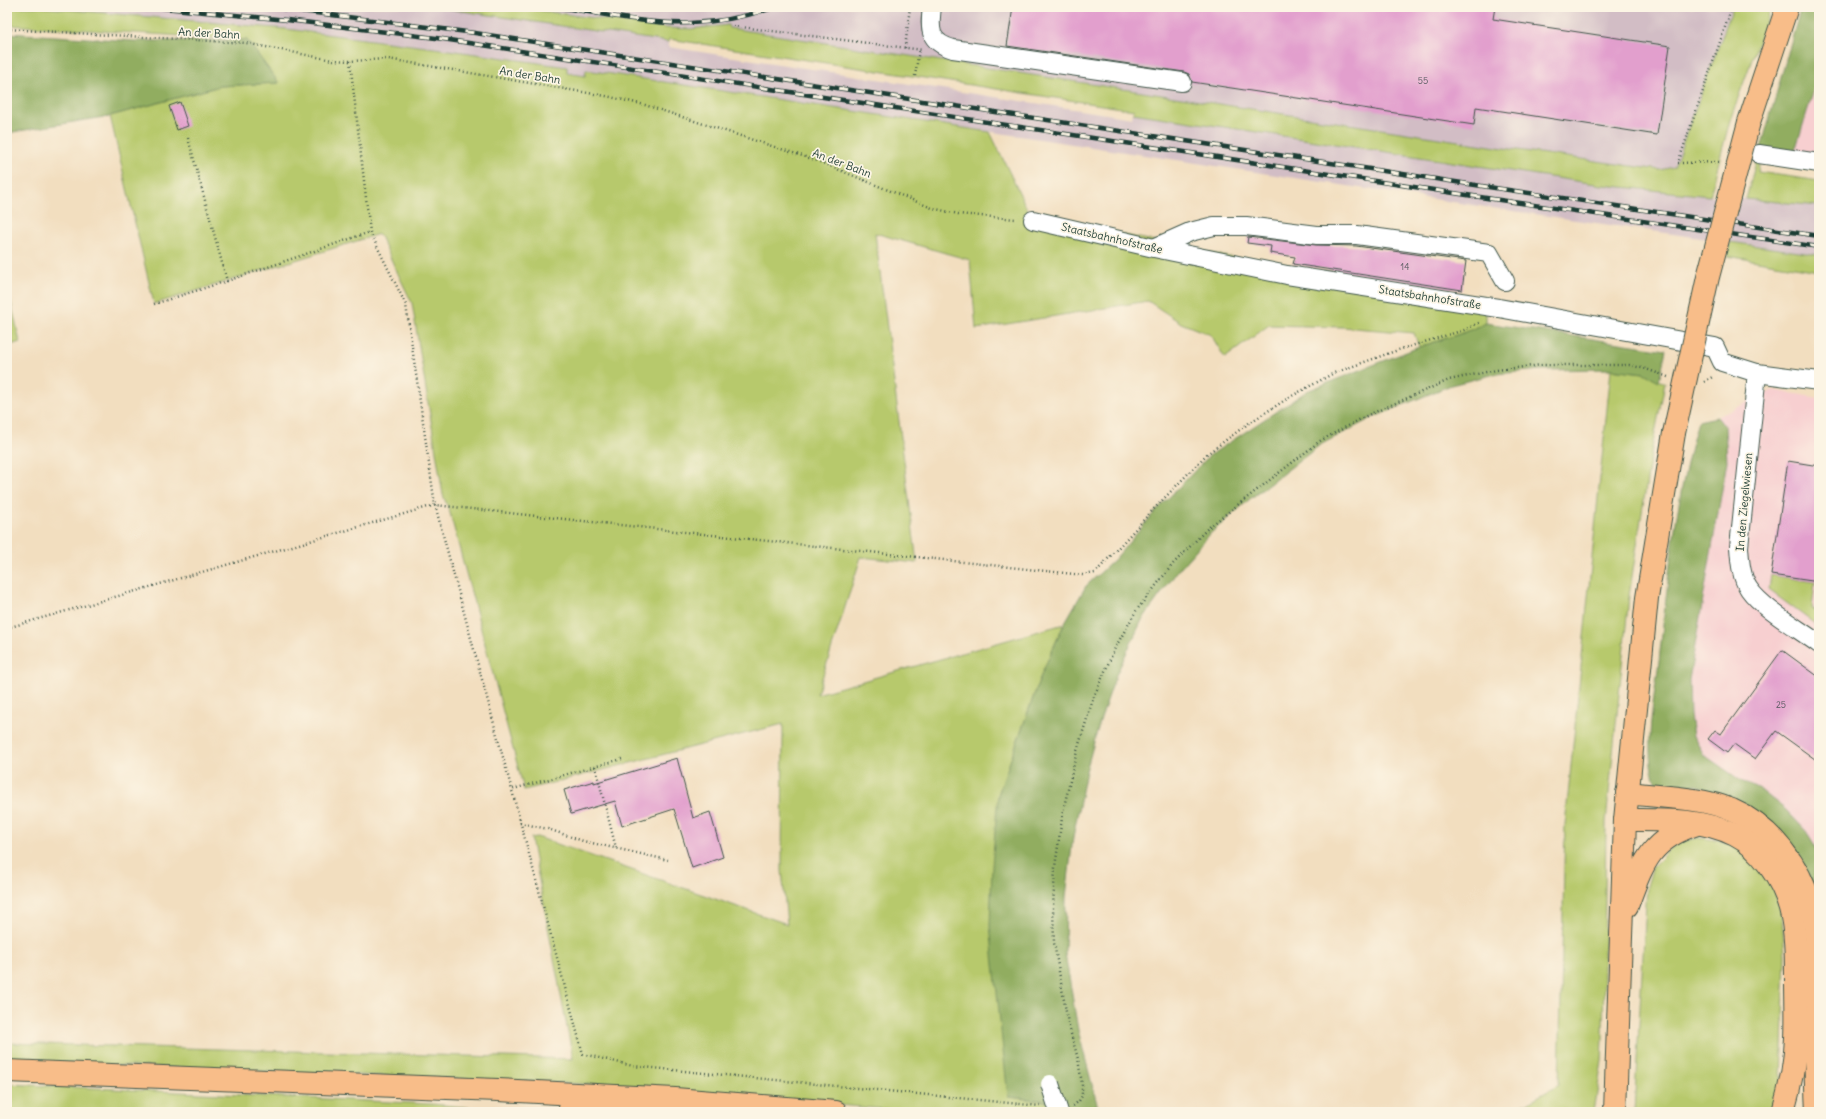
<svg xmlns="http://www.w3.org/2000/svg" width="1826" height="1119" viewBox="0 0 1826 1119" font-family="Delius,sans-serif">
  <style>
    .built { fill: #f7cfd0 }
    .industrial { fill: #d2bdc5 }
    .green { fill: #b7c96c; stroke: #6b8350 }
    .forest { fill: #91ad60; stroke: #58754a }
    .building { fill: #e29fcd }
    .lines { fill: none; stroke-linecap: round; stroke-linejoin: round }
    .minor-casing { stroke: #3f5549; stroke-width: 20 }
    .major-casing { stroke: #3f5549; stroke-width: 24 }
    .path { stroke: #3f5549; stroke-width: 2.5; stroke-dasharray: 1 3; stroke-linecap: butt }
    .minor { stroke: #fff; stroke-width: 18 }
    .major { stroke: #f8bd89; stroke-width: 22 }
    .rail-casing { stroke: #1f3d34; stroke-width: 4.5 }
    .rail { stroke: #fcf5e5; stroke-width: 3; stroke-dasharray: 9; stroke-linecap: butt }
    .minor-bridge-casing { stroke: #3f5549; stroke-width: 20; stroke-linecap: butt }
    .major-bridge-casing { stroke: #3f5549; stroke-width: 24; stroke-linecap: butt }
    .minor-bridge { stroke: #fff; stroke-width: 18 }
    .major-bridge { stroke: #f8bd89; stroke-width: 22 }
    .labels { text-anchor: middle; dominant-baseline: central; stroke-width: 3.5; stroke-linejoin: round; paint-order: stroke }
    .number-label { font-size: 9px; fill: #50565a }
    .street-label { font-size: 11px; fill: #1f3d34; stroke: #fcf5e5 }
  </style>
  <rect width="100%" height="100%" fill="#fcf5e5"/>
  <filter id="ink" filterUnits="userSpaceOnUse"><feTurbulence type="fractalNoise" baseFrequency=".025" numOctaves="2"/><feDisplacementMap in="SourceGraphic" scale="8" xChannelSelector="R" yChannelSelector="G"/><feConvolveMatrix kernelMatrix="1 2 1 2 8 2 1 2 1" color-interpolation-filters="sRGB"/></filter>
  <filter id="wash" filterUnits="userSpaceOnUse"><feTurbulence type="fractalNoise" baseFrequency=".012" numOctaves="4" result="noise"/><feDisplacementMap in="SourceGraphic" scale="16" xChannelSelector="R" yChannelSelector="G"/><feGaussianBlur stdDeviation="0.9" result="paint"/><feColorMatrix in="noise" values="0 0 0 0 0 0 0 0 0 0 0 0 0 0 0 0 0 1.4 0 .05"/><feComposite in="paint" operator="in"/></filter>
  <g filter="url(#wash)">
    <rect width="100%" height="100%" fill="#f2debf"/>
    <g class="built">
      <path d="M 1819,73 L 1819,158 L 1794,154 Z"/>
      <path d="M 1773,390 L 1819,398 L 1819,852 L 1806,831 L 1763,792 L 1743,782 L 1704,755 L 1693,736 L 1690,715 L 1689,680 L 1727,461 L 1725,427 L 1717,417 Z"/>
    </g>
    <g class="industrial">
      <path d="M 37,7 L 440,7 L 668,42 L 668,47 L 1132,118 L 1133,113 L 1602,185 L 1819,206 L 1819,255 L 1492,208 L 599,72 L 585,76 L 566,73 L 567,67 L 434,48 L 286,29 Z"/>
      <path d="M 514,7 L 1733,7 L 1674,167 L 1660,170 L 1503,148 L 729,28 L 728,25 L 690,29 L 666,28 Z"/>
    </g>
    <g class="green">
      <path d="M 7,7 L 37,7 L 286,29 L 434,48 L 567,67 L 567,73 L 585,76 L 586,70 L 599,72 L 990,132 L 1030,215 L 1486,311 L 1486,323 L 1466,332 L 1419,347 L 1414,333 L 1342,327 L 1269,325 L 1225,358 L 1211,335 L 1181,323 L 1148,301 L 976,329 L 970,260 L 875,233 L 917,563 L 861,557 L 817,694 L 1064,624 L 1042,673 L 998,795 L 1008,1097 L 1046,1101 L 1092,1112 L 918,1112 L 612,1085 L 7,1061 L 7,1043 L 573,1059 L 531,838 L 537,837 L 787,924 L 782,870 L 783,724 L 524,790 L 450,513 L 443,495 L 412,303 L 379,234 L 154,304 L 110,116 L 220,86 L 278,83 L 247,40 L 7,25 Z"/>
      <path d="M 436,7 L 514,7 L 666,28 L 690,29 L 728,25 L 729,28 L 1503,148 L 1660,170 L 1674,167 L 1733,7 L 1771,7 L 1730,120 L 1710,196 L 1602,185 L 1133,113 L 1134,110 L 669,39 L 668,42 Z"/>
      <path d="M 1757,158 L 1760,159 L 1758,172 L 1819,181 L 1819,206 L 1746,199 Z"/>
      <path d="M 1730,242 L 1819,255 L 1819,271 L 1727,256 Z"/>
      <path d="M 7,284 L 20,342 L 7,346 Z"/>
      <path d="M 1611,369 L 1644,373 L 1665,383 L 1652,448 L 1629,596 L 1606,822 L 1603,1038 L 1602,1061 L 1594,1112 L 1520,1112 L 1521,1106 L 1559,1085 L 1565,825 Z"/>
      <path d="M 1771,575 L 1815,582 L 1812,609 L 1819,610 L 1819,627 L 1769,590 Z"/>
      <path d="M 1697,838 L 1718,840 L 1738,846 L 1757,868 L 1775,892 L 1782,917 L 1785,955 L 1781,1080 L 1772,1112 L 1634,1112 L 1647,886 L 1653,866 L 1666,853 L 1680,842 Z"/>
      <path d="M 7,1084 L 432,1104 L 518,1112 L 7,1112 Z"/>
    </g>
    <g class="forest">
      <path d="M 1801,7 L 1819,7 L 1819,73 L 1794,154 L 1761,148 Z"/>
      <path d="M 7,33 L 135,41 L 247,40 L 279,83 L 220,86 L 110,116 L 7,133 Z"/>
      <path d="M 1486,323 L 1666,350 L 1659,381 L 1644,373 L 1611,369 L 1542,370 L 1495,374 L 1451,385 L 1372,418 L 1320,445 L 1250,499 L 1211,533 L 1179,569 L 1142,620 L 1116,675 L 1100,721 L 1086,771 L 1073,837 L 1066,897 L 1065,953 L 1078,1030 L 1099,1112 L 1092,1112 L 1046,1101 L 1008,1097 L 990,926 L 992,867 L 998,795 L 1042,673 L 1064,624 L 1086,586 L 1115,559 L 1153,514 L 1209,456 L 1307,391 L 1419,347 L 1466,332 Z"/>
      <path d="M 1717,417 L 1725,427 L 1727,461 L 1689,680 L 1690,715 L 1693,736 L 1704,755 L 1743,782 L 1763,792 L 1786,810 L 1806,831 L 1819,852 L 1819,908 L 1798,859 L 1775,826 L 1750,811 L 1696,785 L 1666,786 L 1655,781 C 1643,749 1655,695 1659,661 C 1668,581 1675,499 1698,421 Z"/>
    </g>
    <g id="blocks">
      <g class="building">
        <path d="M 1013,7 L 1495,7 L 1493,19 L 1670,46 L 1657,135 L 1476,107 L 1474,125 L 1192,82 L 1189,74 L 1184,72 L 1007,46 Z"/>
        <path d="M 180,102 L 188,126 L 177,130 L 169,106 Z"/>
        <path d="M 1248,237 L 1316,245 L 1356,246 L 1466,261 L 1462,290 L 1293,264 L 1295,257 L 1270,253 L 1271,246 L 1247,243 Z"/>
        <path d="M 1788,461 L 1819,466 L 1819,582 L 1771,575 Z"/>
        <path d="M 1782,650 L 1819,677 L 1819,762 L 1776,731 L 1755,759 L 1734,744 L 1727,753 L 1708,739 L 1715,730 L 1721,734 Z"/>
        <path d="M 677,758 L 693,818 L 710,812 L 723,857 L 692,868 L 674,809 L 622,826 L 615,801 L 571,814 L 564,790 L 594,781 L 594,783 Z"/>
      </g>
    </g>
  </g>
  <g filter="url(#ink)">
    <use href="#blocks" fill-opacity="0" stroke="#3f5549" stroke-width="1"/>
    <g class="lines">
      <g class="minor-casing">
        <g id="minor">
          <path d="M 932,7 C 929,30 929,42 953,49 L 1182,82"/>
          <path d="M 1759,154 L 1819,163"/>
          <path d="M 1033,220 L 1154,248 L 1287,275 L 1499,308 L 1715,347 L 1722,362 L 1757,373 L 1819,381"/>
          <path d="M 1154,248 L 1190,232 L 1214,226 L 1246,226 L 1317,235 L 1357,235 L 1489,253 L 1505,281"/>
          <path d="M 1757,373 L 1739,547 C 1740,561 1741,577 1749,589 C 1763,609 1799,629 1819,644"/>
        </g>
      </g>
      <g class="major-casing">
        <g id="major">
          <path d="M 1749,122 L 1787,7"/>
          <path d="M 1627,793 C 1661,797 1700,797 1732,810 C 1771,827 1800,866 1811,906 C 1819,933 1816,965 1816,993 C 1815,1033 1815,1072 1817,1112"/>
          <path d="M 1625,820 C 1661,820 1700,818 1735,835 C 1761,848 1782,879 1790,908 C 1796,931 1796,956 1796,980 C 1796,999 1797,1018 1796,1038 C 1795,1063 1790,1088 1783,1112"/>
          <path d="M 1627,906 C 1643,863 1650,839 1697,824"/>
          <path d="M 7,1071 L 498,1090 L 675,1099 L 836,1112"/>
          <path d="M 570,1108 L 615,1112"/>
          <path d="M 1615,1112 L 1625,820 L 1647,598 L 1674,433"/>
        </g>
      </g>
      <g class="path">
        <path d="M 733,26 L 923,50"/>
        <path d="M 7,29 L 246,43 L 332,60 L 350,61 L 388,59 L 606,96 L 645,105 L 815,160 L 932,208 L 958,214 L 1016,219"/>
        <path d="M 905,48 L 910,7"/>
        <path d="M 350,61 L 370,232 L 406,305 L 435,505 L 583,1054 L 633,1066 L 1040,1106"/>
        <path d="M 915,76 L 919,50"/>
        <path d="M 188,138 L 227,281 L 370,232"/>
        <path d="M 1719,162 L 1678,163 L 1732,7"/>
        <path d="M 154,304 L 227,281"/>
        <path d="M 1704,382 L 1714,376"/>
        <path d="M 7,628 L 435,505 L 1083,575 L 1095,573 L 1151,512 L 1207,454 L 1249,423 L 1290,397 L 1334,373 L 1398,350 L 1464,330 L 1481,322"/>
        <path d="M 595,766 L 616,848"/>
        <path d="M 513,789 L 622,759"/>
        <path d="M 520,823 L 548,829 L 583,841 L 668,860"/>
        <path d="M 1073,1106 L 1079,1101 L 1082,1096 L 1082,1084 L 1078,1059 L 1068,1023 L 1054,943 L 1053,908 L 1055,867 L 1063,811 L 1077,751 L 1093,699 L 1115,648 L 1136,611 L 1173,564 L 1208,528 L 1320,441 L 1368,415 L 1449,380 L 1496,370 L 1542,365 L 1629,365 L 1646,369 L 1668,377"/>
      </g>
      <use href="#minor" class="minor"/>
      <use href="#major" class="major"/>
      <g class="rail-casing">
        <g id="rail">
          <path d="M 153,7 L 287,20 L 436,38 L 1493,199 L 1819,247"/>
          <path d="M 268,7 L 475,33 L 1495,188 L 1819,236"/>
          <path d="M 557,7 C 598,13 650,25 691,23 C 719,22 749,16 775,7"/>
        </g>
      </g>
      <use href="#rail" class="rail"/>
      <g class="minor-bridge-casing">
        <path id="minor-bridge" d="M 1050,1084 L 1059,1112"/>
      </g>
      <g class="major-bridge-casing">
        <path id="major-bridge" d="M 1674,433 L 1708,277 L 1749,122"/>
      </g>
      <use href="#minor-bridge" class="minor-bridge"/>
      <use href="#major-bridge" class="major-bridge"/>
    </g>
  </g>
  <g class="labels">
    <g class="number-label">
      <text x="1423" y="80">55</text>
      <text x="1405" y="266">14</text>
      <text x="1781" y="704">25</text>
    </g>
    <g class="street-label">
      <text transform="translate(209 33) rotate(3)">An der Bahn</text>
      <text transform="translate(530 75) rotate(9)">An der Bahn</text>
      <text transform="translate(842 163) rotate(21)">An der Bahn</text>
      <text transform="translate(1112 238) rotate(13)">Staatsbahnhofstraße</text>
      <text transform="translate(1430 297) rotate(9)">Staatsbahnhofstraße</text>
      <text transform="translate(1744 502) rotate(-85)">In den Ziegelwiesen</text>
    </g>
  </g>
  <rect width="1826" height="1119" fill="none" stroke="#fcf5e5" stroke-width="24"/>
</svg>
